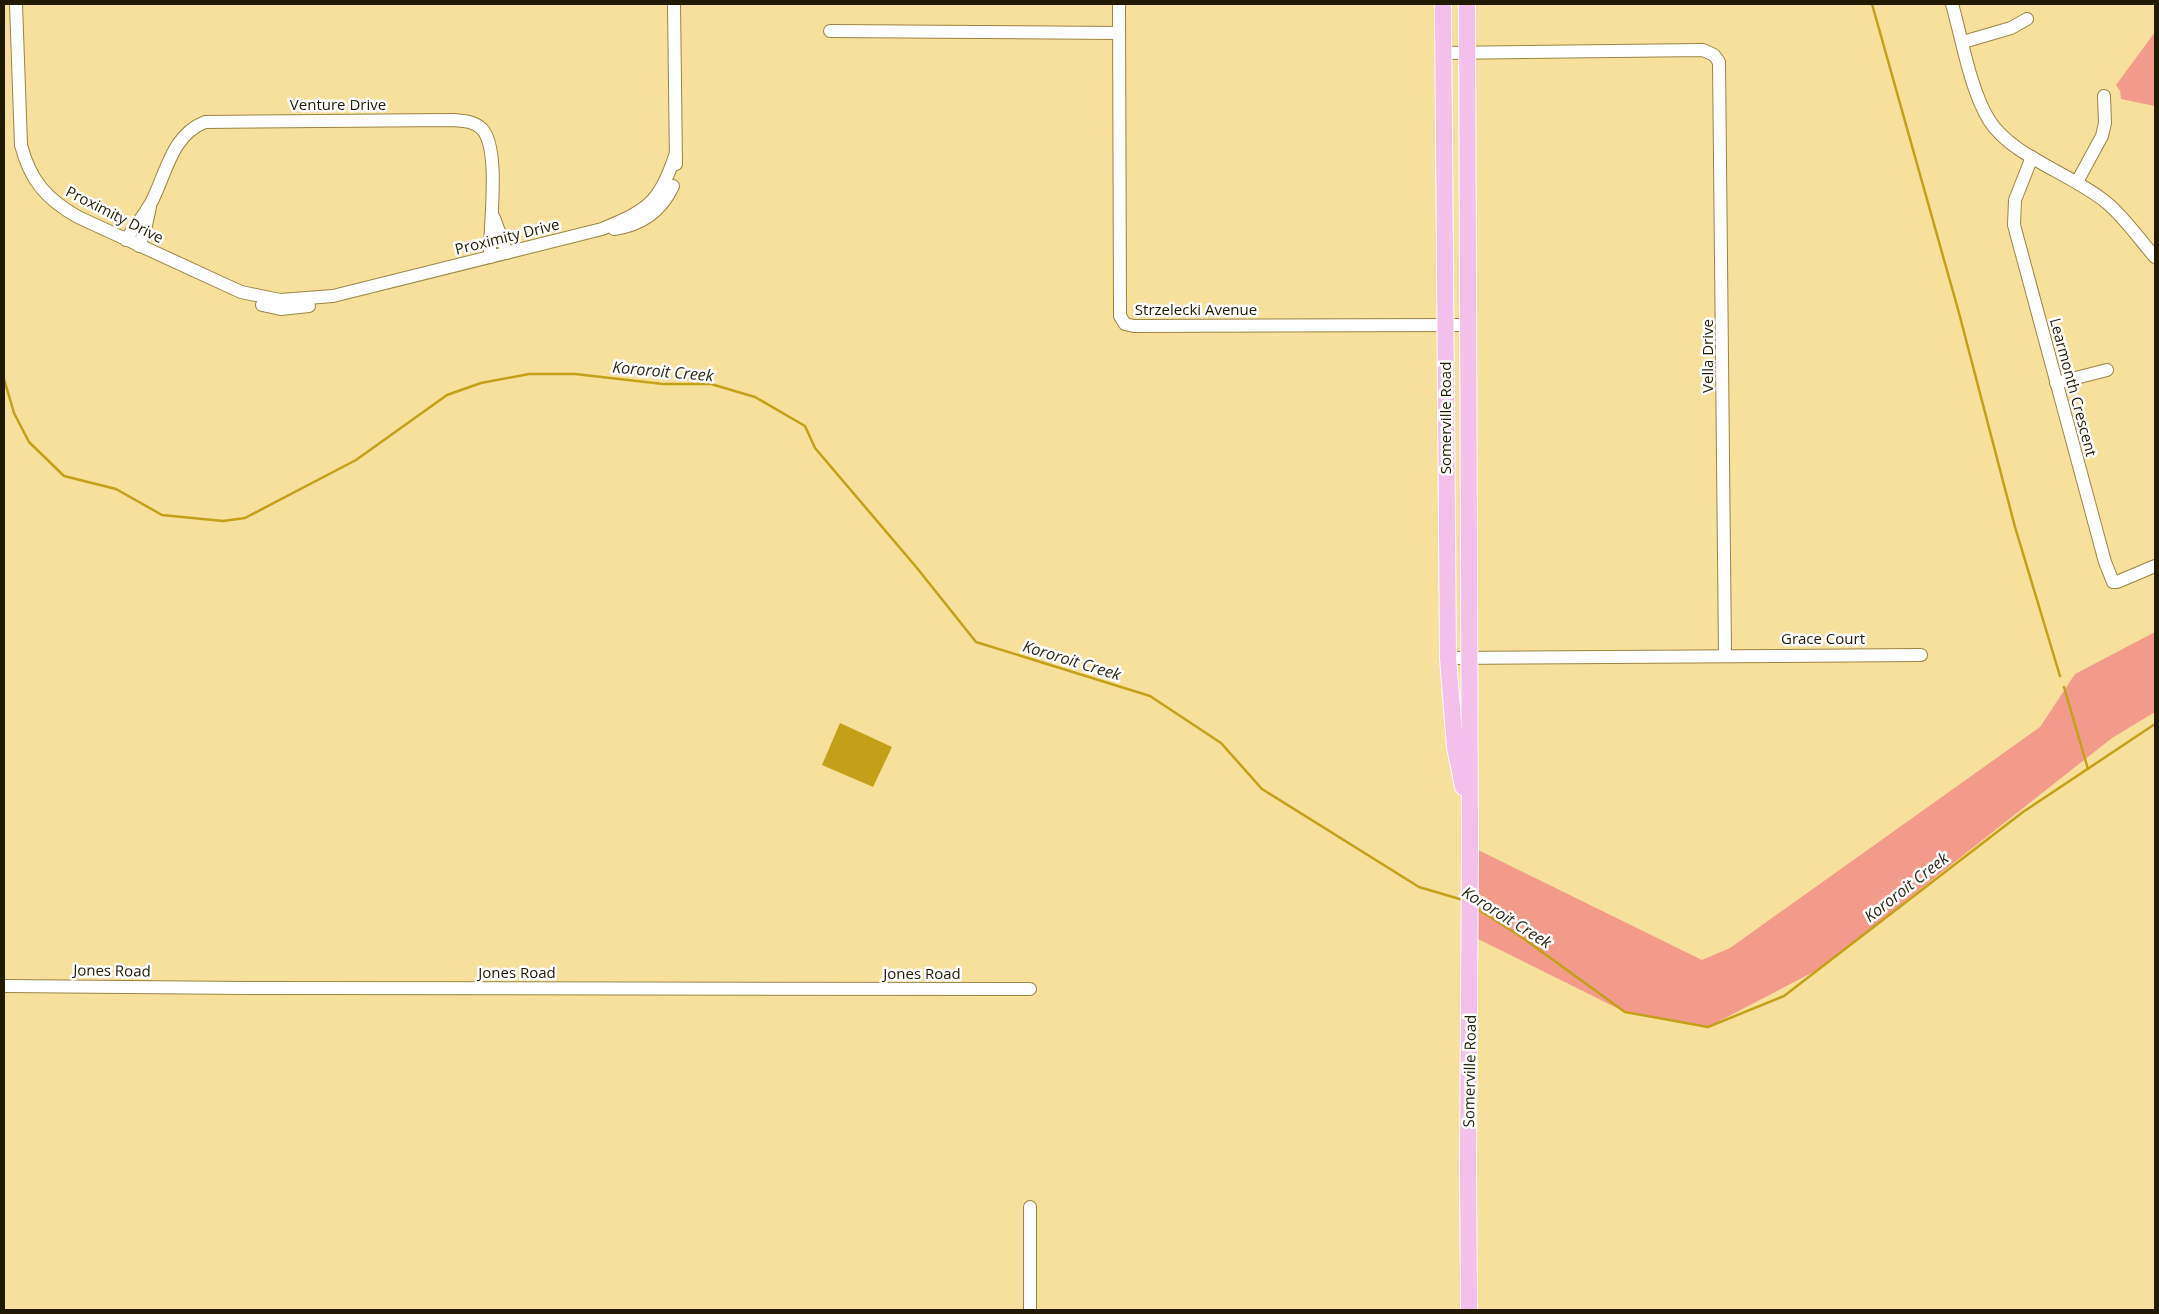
<svg xmlns="http://www.w3.org/2000/svg" width="2159" height="1314" viewBox="0 0 2159 1314" font-family="'Open Sans',sans-serif">
  <style>
    .green { fill: #f39b8a }
    .water { fill: #c4a019 }
    .lines { fill: none; stroke-linecap: round; stroke-linejoin: round }
    .stream { stroke: #c4a019; stroke-width: 2.5 }
    .minor-casing { stroke: #9b8543; stroke-width: 14 }
    .major-casing { stroke: #fff; stroke-width: 18 }
    .minor { stroke: #fff; stroke-width: 12 }
    .major { stroke: #f2c0eb; stroke-width: 16 }
    .labels { text-anchor: middle; dominant-baseline: central; stroke-width: 5; stroke-linejoin: round; paint-order: stroke }
    .street-label { font-size: 15px; fill: #221a00; stroke: #fff }
    .water-label { font-size: 16px; font-style: italic; fill: #2f2814; stroke: #fff }
  </style>
  <rect width="100%" height="100%" fill="#f6e09c"/>
  <g class="green">
    <path d="M 2155,32 L 2155,106 L 2121,99 L 2120,91 L 2116,85 Z"/>
    <path d="M 2155,632 L 2155,712 L 2112,738 L 1819,969 L 1708,1027 L 1625,1012 L 1470,935 L 1470,846 L 1702,960 L 1730,948 L 2040,727 L 2075,674 Z"/>
  </g>
  <path class="water" d="M 840,723 L 892,747 L 873,787 L 822,765 Z"/>
  <g class="lines">
    <g class="stream">
      <path d="M 1872,4 L 1959,313 L 2015,527 L 2060,676"/>
      <path d="M 4,379 L 14,413 L 29,442 L 64,476 L 116,489 L 162,515 L 223,521 L 245,518 L 356,460 L 447,395 L 481,383 L 529,374 L 575,374 L 663,384 L 711,384 L 755,397 L 805,426 L 815,448 L 917,568 L 976,642 L 1150,696 L 1221,743 L 1262,789 L 1419,887 L 1463,900"/>
      <path d="M 2064,687 L 2088,769"/>
      <path d="M 1476,908 L 1520,936 L 1625,1012 L 1708,1027 L 1784,996 L 2023,812 L 2155,724"/>
    </g>
    <g class="minor-casing">
      <g id="minor">
        <path d="M 16,4 L 21,145 C 30,180 46,199 78,217 L 241,292 L 280,300 L 333,296 L 602,229 C 647,210 658,205 675,156"/>
        <path d="M 674,4 L 676,164"/>
        <path d="M 1119,4 L 1120,316 L 1125,324 L 1134,326 L 1469,325"/>
        <path d="M 1952,4 C 1962,39 1970,89 1989,120 C 2012,157 2073,174 2107,203 C 2125,218 2139,239 2155,257"/>
        <path d="M 830,31 L 1119,33"/>
        <path d="M 1963,42 L 2011,28 L 2027,19"/>
        <path d="M 1443,53 L 1703,50 L 1714,55 L 1719,62 L 1725,655"/>
        <path d="M 2032,157 L 2015,200 L 2014,225 L 2105,562 L 2113,582 L 2117,582 L 2155,566"/>
        <path d="M 2077,182 L 2102,136 L 2105,123 L 2104,96"/>
        <path d="M 494,218 L 507,253"/>
        <path d="M 614,229 C 642,225 661,212 673,186"/>
        <path d="M 126,240 C 134,227 145,214 152,201 C 167,171 172,135 205,122 L 453,120 C 464,121 474,121 482,129 C 501,149 489,229 490,257"/>
        <path d="M 139,246 L 145,230 L 150,207"/>
        <path d="M 262,305 L 281,309 L 309,306"/>
        <path d="M 2056,383 L 2107,370"/>
        <path d="M 1448,658 L 1921,655"/>
        <path d="M 4,986 L 248,988 L 1030,989"/>
        <path d="M 1030,1207 L 1030,1310"/>
      </g>
    </g>
    <g class="major-casing">
      <g id="major">
        <path d="M 1443,4 L 1448,658 L 1455,747 L 1463,787"/>
        <path d="M 1467,4 L 1470,846 L 1468,1166 L 1469,1310"/>
      </g>
    </g>
    <use href="#minor" class="minor"/>
    <use href="#major" class="major"/>
  </g>
  <g class="labels">
    <g class="street-label">
      <text x="338" y="104">Venture Drive</text>
      <text transform="translate(115 214) rotate(27)">Proximity Drive</text>
      <text transform="translate(507 236) rotate(-14)">Proximity Drive</text>
      <text x="1196" y="309">Strzelecki Avenue</text>
      <text transform="translate(1707 356) rotate(-90)">Vella Drive</text>
      <text transform="translate(2074 387) rotate(75)">Learmonth Crescent</text>
      <text transform="translate(1445 418) rotate(-90)">Somerville Road</text>
      <text x="1823" y="638">Grace Court</text>
      <text transform="translate(112 970) rotate(1)">Jones Road</text>
      <text x="517" y="972">Jones Road</text>
      <text x="922" y="973">Jones Road</text>
      <text transform="translate(1469 1071) rotate(-89)">Somerville Road</text>
    </g>
    <g class="water-label">
      <text transform="translate(663 371) rotate(5)">Kororoit Creek</text>
      <text transform="translate(1072 660) rotate(17)">Kororoit Creek</text>
      <text transform="translate(1906 887) rotate(-38)">Kororoit Creek</text>
      <text transform="translate(1507 917) rotate(32)">Kororoit Creek</text>
    </g>
  </g>
  <rect width="2159" height="1314" fill="none" stroke="#221a00" stroke-width="10"/>
</svg>
